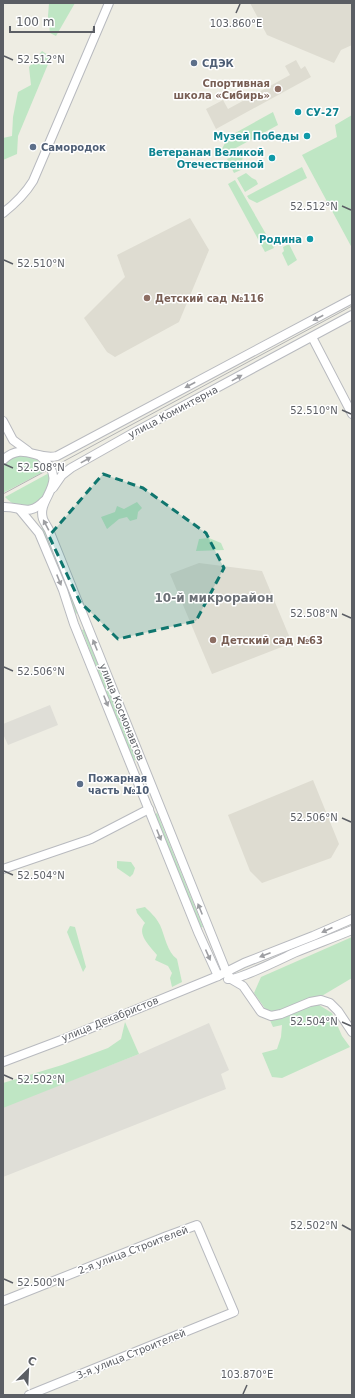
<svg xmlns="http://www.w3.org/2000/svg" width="355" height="1398" viewBox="0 0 355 1398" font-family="'DejaVu Sans',sans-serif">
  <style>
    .industrial { fill: #dfded7 }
    .education { fill: #dedcd1 }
    .green { fill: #bfe6c4 }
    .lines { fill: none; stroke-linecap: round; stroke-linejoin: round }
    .minor-casing { stroke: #b8babf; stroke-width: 10 }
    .minor { stroke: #fff; stroke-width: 8 }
    .tram { stroke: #b4b5b5; stroke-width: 1 }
    .oneway { fill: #9d9ea2 }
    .marked { fill: #0f766e; fill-opacity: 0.2; stroke: #0f766e; stroke-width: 3; stroke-dasharray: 8 5; stroke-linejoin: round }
    .ticks { fill: none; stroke: #5b5e64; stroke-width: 1.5 }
    .service-dot { fill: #5c6f8a; stroke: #fff; stroke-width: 1.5 }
    .education-dot { fill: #8d6e63; stroke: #fff; stroke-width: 1.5 }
    .culture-dot { fill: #0f9aa8; stroke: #fff; stroke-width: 1.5 }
    .labels { text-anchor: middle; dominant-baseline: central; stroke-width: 3; stroke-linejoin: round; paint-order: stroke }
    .service-label { font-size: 10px; font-weight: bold; fill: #4e5e75; stroke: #fff; text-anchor: start }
    .education-label { font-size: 10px; font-weight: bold; fill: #785e54; stroke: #fff; text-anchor: start }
    .culture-label { font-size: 10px; font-weight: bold; fill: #0d838f; stroke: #fff; text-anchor: end }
    .street-label { font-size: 10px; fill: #5b5e64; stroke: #fff }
    .quarter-label { font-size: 12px; font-weight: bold; fill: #6c7076; stroke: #fff }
    .ticks-label { font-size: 10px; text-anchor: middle; fill: #5b5e64; stroke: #fff; stroke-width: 3; stroke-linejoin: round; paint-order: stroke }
  </style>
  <rect width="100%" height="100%" fill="#eeede3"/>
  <g class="industrial">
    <path d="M 50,705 L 58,725 L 8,745 L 3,734 L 3,724 Z"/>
    <path d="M 209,1023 L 229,1070 L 221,1074 L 226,1089 L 3,1177 L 3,1107 L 139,1054 Z"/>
  </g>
  <g class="education">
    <path d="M 250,3 L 352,3 L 352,45 L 341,50 L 334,63 L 267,35 Z"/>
    <path d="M 296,60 L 301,69 L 305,66 L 311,77 L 216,129 L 206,109 L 223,100 L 228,109 L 290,75 L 285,66 Z"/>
    <path d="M 190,218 L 209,250 L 179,322 L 115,357 L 107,352 L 84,318 L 125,277 L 117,255 Z"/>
    <path d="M 199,563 L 262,571 L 292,643 L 212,674 L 170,574 Z"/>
    <path d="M 313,780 L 339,844 L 331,858 L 262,883 L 250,871 L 228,815 Z"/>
  </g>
  <g class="green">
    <path d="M 49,3 L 75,3 L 56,36 L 50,33 L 48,16 Z"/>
    <path d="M 42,51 L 51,57 L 18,136 L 17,154 L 3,160 L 3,138 L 12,136 L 13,117 L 18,92 L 31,85 L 29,67 Z"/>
    <path d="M 273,112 L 278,125 L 223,155 L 222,149 L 228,137 Z"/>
    <path d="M 352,115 L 352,248 L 302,155 L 337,137 L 335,125 Z"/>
    <path d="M 241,152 L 243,156 L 242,161 L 243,169 L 234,173 L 227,159 Z"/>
    <path d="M 302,167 L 307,178 L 257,203 L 249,199 L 247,196 Z"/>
    <path d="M 246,173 L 252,178 L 256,180 L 258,184 L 245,192 L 237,178 Z"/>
    <path d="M 235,180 L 274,248 L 265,252 L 228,184 Z"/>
    <path d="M 289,244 L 297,260 L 288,266 L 282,253 L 284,251 L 283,247 Z"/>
    <path d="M 18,455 C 33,454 38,459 47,470 L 3,493 L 3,466 L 10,459 Z"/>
    <path d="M 49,473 C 51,500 25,519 5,497 Z"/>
    <path d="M 137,502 L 142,508 L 138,512 L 137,519 L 130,521 L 127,517 L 119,519 L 107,529 L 101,517 L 115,512 L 117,506 L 124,509 Z"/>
    <path d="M 44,527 L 78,612 L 76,614 L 41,528 Z"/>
    <path d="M 209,538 L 221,543 L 224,550 L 196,551 L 199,539 Z"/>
    <path d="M 85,629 L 136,760 L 132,761 L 82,630 Z"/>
    <path d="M 157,813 L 203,927 L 199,928 L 154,815 Z"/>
    <path d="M 117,861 L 131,862 L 135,868 L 133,874 L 130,877 L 117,868 Z"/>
    <path d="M 145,907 C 150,912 156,917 160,925 C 165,936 167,952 177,959 L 182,982 L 172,987 L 170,978 L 172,973 L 168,966 L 155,960 L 157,955 C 150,946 136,934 145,923 L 137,913 L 136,909 Z"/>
    <path d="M 70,926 L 75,927 L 86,967 L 83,972 L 67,932 Z"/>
    <path d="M 352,937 L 352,978 L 320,997 L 319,1005 L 332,1013 L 342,1036 L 350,1047 L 282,1078 L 272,1077 L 262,1053 L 277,1049 L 281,1037 L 282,1025 L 273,1027 L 264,1007 L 254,993 L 261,977 Z"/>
    <path d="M 125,1022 L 139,1054 L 3,1108 L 3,1083 L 62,1065 L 108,1048 L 121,1039 Z"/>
  </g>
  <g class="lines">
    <g class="minor-casing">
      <g id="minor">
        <path d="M 3,213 C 16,203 25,194 33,181 L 109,3"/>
        <path d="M 312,337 L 352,414"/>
        <path d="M 3,421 L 13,440 L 28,451"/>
        <path d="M 40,456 C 72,483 36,497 43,519 C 44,522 47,526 49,530 L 226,971 L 231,979 L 243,986 L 261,1012 L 271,1016 L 281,1014 L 310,1002 L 321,1000 L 330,1003 L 338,1011 L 352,1032"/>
        <path d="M 3,460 C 23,441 36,461 57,456 L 352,299"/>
        <path d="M 53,488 L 62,475 L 71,468 L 133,433 L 352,315"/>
        <path d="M 3,507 C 20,506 29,517 44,501"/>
        <path d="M 20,510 L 39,533 L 63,590 L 74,624 L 198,932 L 218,976"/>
        <path d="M 3,869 L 91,839 L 149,809"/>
        <path d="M 228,979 C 237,981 283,958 294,953 C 313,945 333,938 352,930"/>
        <path d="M 3,1062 L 64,1039 L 218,976 L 244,963 L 313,936 L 352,919"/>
        <path d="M 3,1301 L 167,1236 L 197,1225 L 234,1312 L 29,1395"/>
      </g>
    </g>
    <use href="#minor" class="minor"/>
    <path class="tram" d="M 3,494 L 352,306"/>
  </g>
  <defs><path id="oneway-solid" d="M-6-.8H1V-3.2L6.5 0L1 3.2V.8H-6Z"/></defs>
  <g class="oneway">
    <use href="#oneway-solid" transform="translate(318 318) rotate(152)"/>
    <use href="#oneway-solid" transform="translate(237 378) rotate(-29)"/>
    <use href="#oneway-solid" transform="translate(190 385) rotate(152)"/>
    <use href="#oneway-solid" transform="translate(86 460) rotate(-29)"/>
    <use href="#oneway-solid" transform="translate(46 525) rotate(-118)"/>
    <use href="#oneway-solid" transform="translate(59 580) rotate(68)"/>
    <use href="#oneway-solid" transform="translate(95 645) rotate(-112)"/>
    <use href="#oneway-solid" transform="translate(106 701) rotate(68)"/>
    <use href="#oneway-solid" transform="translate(159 835) rotate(68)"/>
    <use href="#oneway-solid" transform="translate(200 909) rotate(-112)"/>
    <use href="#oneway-solid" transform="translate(327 930) rotate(156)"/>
    <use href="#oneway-solid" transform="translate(208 955) rotate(66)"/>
    <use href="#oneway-solid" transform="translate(265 955) rotate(159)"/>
  </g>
  <path class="marked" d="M 103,474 L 143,488 L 206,533 L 224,568 L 196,621 L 118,639 L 80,602 L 49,536 Z"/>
  <path class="ticks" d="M 236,13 L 240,4M 4,56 L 13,60M 342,206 L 351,210M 4,260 L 13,264M 342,410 L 351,414M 4,464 L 13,468M 342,614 L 351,618M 4,667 L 13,671M 342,818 L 351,822M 4,871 L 13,875M 342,1022 L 351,1026M 4,1075 L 13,1079M 342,1225 L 351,1230M 4,1279 L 13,1283M 243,1394 L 247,1385"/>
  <g class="service-dot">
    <circle cx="194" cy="63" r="4"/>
    <circle cx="33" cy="147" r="4"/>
    <circle cx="80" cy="784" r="4"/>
  </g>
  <g class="education-dot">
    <circle cx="278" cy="89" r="4"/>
    <circle cx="147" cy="298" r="4"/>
    <circle cx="213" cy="640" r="4"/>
  </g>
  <g class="culture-dot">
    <circle cx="298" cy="112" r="4"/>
    <circle cx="307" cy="136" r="4"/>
    <circle cx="272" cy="158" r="4"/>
    <circle cx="310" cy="239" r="4"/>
  </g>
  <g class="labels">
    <g class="service-label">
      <text x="202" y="63">СДЭК</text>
      <text x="41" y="147">Самородок</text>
      <text x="88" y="778">Пожарная<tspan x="88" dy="12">часть №10</tspan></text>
    </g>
    <g class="education-label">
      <text x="270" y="83" text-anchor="end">Спортивная<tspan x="270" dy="12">школа «Сибирь»</tspan></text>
      <text x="155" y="298">Детский сад №116</text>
      <text x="221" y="640">Детский сад №63</text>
    </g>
    <g class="culture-label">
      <text x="306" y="112" text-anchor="start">СУ-27</text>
      <text x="299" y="136">Музей Победы</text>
      <text x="264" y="152">Ветеранам Великой<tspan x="264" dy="12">Отечественной</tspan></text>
      <text x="302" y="239">Родина</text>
    </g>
    <g class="street-label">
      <text transform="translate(173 412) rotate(-28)">улица Коминтерна</text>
      <text transform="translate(122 712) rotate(68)">улица Космонавтов</text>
      <text transform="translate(110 1019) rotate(-22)">улица Декабристов</text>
      <text transform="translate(133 1250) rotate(-21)">2-я улица Строителей</text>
      <text transform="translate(131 1354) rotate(-22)">3-я улица Строителей</text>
    </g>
    <g class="quarter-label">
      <text x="214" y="598">10-й микрорайон</text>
    </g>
  </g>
  <g class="ticks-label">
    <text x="236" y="27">103.860°E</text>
    <text x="41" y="63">52.512°N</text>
    <text x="314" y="210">52.512°N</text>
    <text x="41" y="267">52.510°N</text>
    <text x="314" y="414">52.510°N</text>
    <text x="41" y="471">52.508°N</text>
    <text x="314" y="617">52.508°N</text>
    <text x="41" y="675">52.506°N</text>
    <text x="314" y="821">52.506°N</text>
    <text x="41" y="879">52.504°N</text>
    <text x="314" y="1025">52.504°N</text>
    <text x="41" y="1083">52.502°N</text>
    <text x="314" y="1229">52.502°N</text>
    <text x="41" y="1286">52.500°N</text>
    <text x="247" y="1378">103.870°E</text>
  </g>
  <rect width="355" height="1398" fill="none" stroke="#5b5e64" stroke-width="8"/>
  <g transform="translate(28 1370) rotate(24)" stroke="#ffffff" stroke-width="3" paint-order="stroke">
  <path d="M0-3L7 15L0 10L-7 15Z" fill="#5b5e64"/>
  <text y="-6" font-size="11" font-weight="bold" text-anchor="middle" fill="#5b5e64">С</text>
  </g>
  <path d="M10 26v6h84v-6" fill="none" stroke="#5b5e64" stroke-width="2"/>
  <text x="16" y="26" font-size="12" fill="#5b5e64" stroke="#ffffff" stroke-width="3" paint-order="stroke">100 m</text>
</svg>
